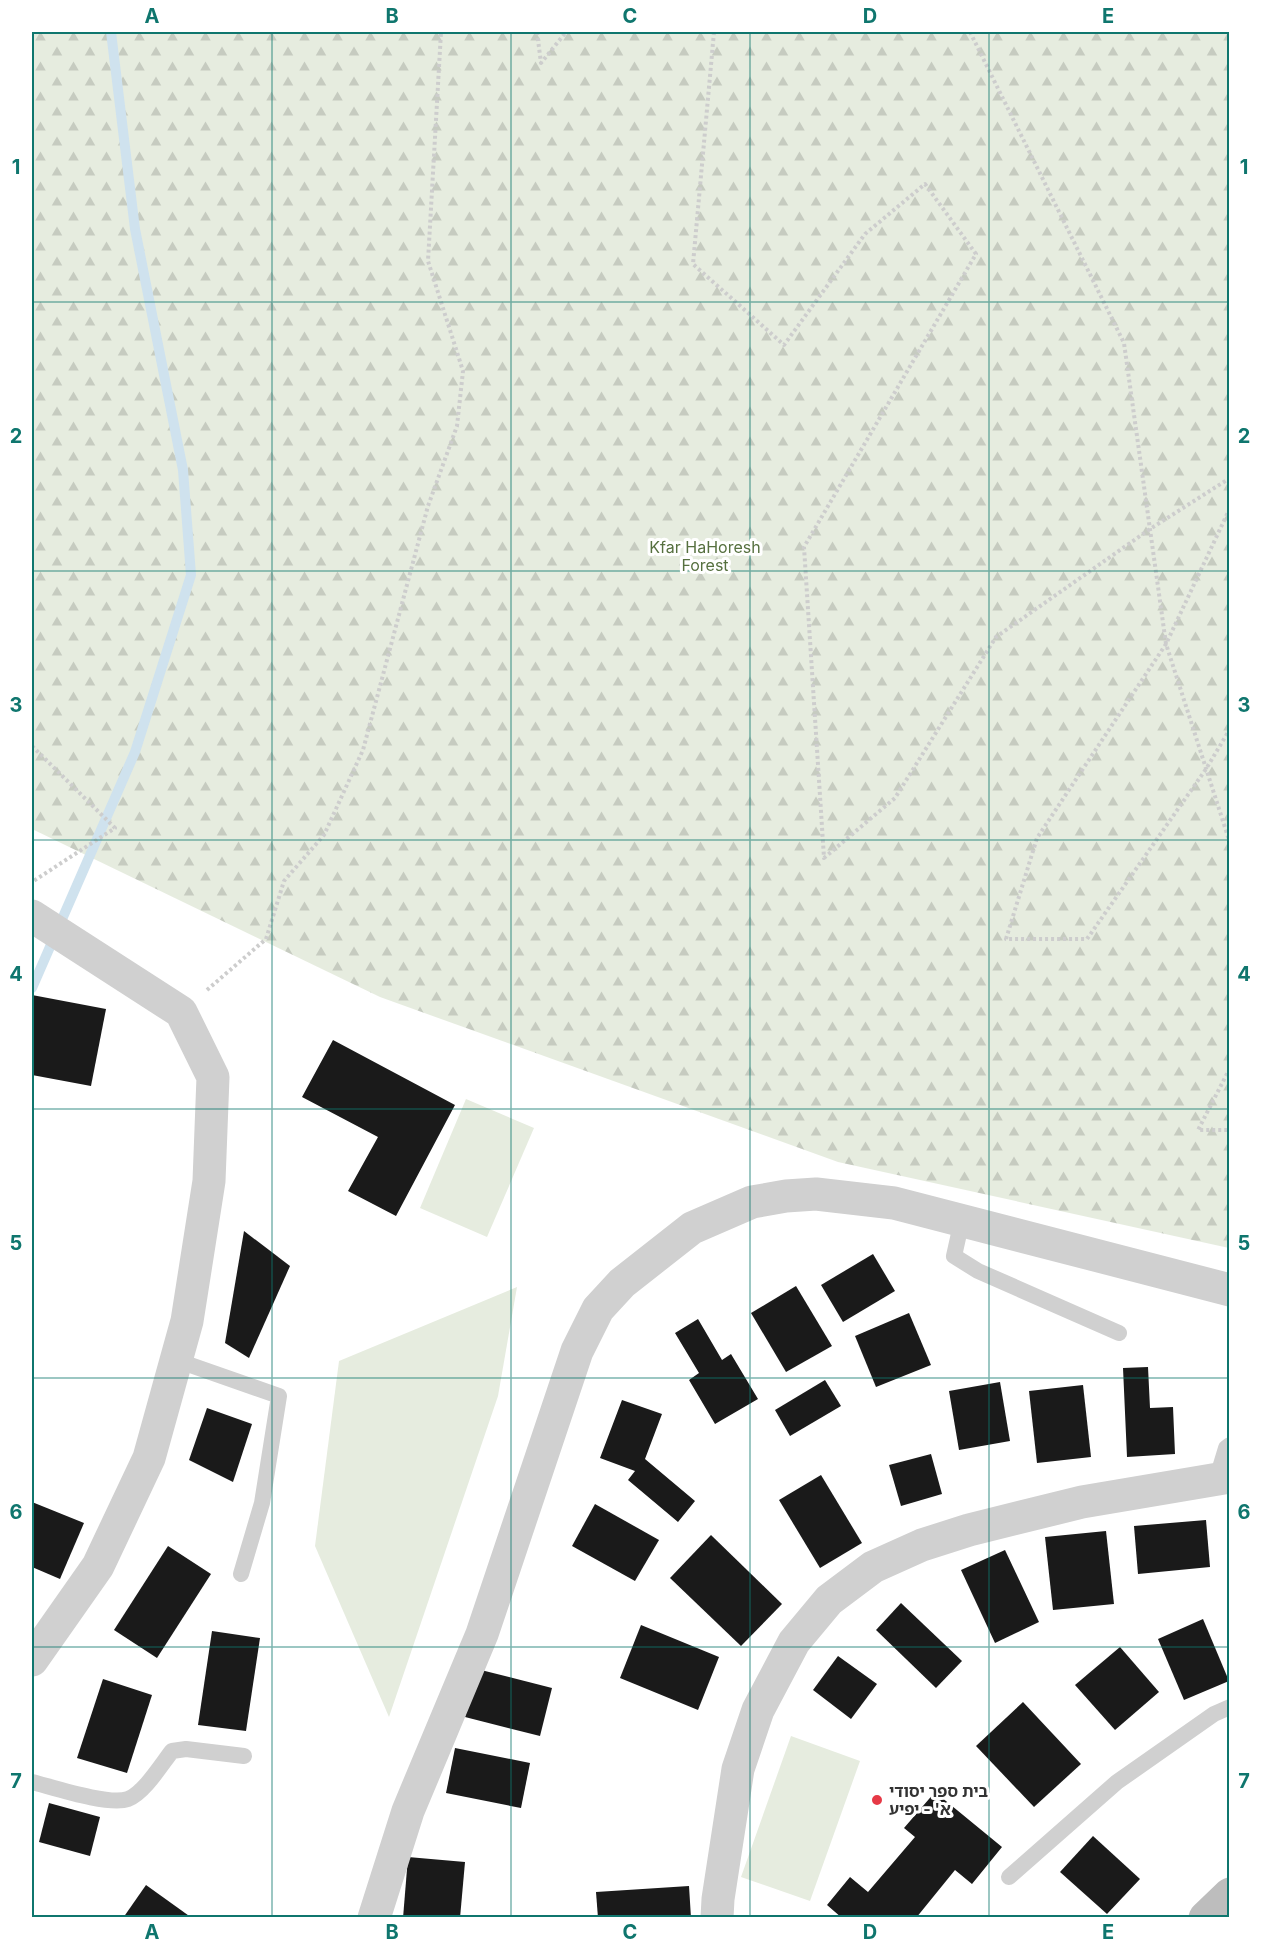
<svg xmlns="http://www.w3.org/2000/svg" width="1261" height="1949" viewBox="0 0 1261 1949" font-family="Inter,'Noto Sans Hebrew',sans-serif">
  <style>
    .grass { fill: #e6ecdf }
    .forest { fill: url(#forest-firs) }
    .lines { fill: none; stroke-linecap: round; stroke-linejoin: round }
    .stream { stroke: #cfe2ee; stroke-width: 10 }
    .building { fill: #1a1a1a }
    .path { stroke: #cdcdcd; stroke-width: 4; stroke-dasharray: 3 3; stroke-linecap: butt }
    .lane { stroke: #d0d0d0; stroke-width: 16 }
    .street { stroke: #d0d0d0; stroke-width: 33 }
    .secondary { stroke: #bdbdbd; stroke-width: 33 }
    .grid { fill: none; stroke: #0f766e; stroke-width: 1.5; stroke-opacity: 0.55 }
    .poi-dot { fill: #e63946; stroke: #fff; stroke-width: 2 }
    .labels { text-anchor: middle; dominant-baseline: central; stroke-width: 6; stroke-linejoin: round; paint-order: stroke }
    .park-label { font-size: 16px; fill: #56703f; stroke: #fff }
    .poi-label { font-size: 16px; font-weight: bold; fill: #333; stroke: #fff; text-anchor: start }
    .neatline { fill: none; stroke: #0f766e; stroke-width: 2 }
    .grid-label { font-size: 20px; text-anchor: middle; font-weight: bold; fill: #0f766e }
  </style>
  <defs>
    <pattern id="forest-firs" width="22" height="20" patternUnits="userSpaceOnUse" patternTransform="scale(1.5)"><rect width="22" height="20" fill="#e6ecdf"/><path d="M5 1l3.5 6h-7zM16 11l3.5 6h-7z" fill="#c6cbc0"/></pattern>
  </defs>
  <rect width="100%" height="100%" fill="#fff"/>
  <g class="grass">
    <path d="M 466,1099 L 534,1128 L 487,1237 L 420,1208 Z"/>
    <path d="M 517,1287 L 498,1396 L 389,1717 L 315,1546 L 339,1361 Z"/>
    <path d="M 791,1736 L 860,1761 L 810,1901 L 741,1877 Z"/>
  </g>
  <path class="forest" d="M 32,32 L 1229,32 L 1229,1248 L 838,1162 L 380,997 L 32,829 Z"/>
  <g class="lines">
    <path class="stream" d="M 32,988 L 135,752 L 191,575 L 183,470 L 135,229 L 111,32"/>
  </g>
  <g class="building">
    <path d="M 32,995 L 106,1009 L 91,1086 L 32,1075 Z"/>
    <path d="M 333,1040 L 455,1105 L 396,1216 L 348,1191 L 378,1137 L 302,1097 Z"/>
    <path d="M 244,1231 L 290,1266 L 249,1358 L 225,1343 Z"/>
    <path d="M 873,1254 L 895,1291 L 843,1322 L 821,1285 Z"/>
    <path d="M 796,1286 L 832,1346 L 786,1372 L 751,1313 Z"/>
    <path d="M 909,1313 L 931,1365 L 876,1387 L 855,1336 Z"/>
    <path d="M 698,1319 L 722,1360 L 731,1354 L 758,1399 L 715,1424 L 689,1380 L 699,1373 L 675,1333 Z"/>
    <path d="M 1148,1367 L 1150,1408 L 1173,1407 L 1175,1454 L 1127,1457 L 1123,1368 Z"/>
    <path d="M 825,1380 L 841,1406 L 790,1436 L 775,1410 Z"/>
    <path d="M 1000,1382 L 1010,1441 L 959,1450 L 949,1391 Z"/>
    <path d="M 1083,1385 L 1091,1457 L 1037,1463 L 1029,1391 Z"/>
    <path d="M 622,1400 L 662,1414 L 645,1459 L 695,1501 L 678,1522 L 628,1480 L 635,1471 L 600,1458 Z"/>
    <path d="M 207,1408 L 252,1424 L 233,1482 L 189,1460 Z"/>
    <path d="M 931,1454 L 942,1494 L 901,1506 L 889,1465 Z"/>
    <path d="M 821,1475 L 862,1543 L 820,1568 L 779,1500 Z"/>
    <path d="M 32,1502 L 84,1523 L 60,1579 L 32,1567 Z"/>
    <path d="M 595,1504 L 659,1540 L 635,1581 L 572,1546 Z"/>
    <path d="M 1206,1520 L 1210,1567 L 1138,1574 L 1134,1526 Z"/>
    <path d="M 1106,1531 L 1114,1604 L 1053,1610 L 1045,1537 Z"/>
    <path d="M 711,1535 L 782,1604 L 741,1646 L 670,1578 Z"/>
    <path d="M 168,1546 L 211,1574 L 157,1658 L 114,1630 Z"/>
    <path d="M 1005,1550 L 1039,1622 L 995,1643 L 961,1570 Z"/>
    <path d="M 901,1603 L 962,1661 L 936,1688 L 876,1630 Z"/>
    <path d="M 1203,1619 L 1229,1681 L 1184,1700 L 1158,1639 Z"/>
    <path d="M 641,1625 L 719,1657 L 698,1710 L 620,1678 Z"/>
    <path d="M 212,1631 L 260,1638 L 246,1731 L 198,1725 Z"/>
    <path d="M 1120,1647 L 1159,1692 L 1115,1730 L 1075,1685 Z"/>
    <path d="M 838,1656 L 877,1684 L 851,1719 L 813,1690 Z"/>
    <path d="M 477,1669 L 552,1688 L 540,1736 L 465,1717 Z"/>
    <path d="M 103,1679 L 152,1695 L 127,1773 L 77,1758 Z"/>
    <path d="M 1023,1702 L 1081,1764 L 1034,1807 L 976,1746 Z"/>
    <path d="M 455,1748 L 530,1763 L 521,1808 L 446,1793 Z"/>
    <path d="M 935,1792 L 1002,1847 L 972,1884 L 955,1870 L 916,1918 L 842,1918 L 827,1905 L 850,1877 L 868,1892 L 915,1837 L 904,1828 Z"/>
    <path d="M 49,1803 L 100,1817 L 90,1856 L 39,1842 Z"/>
    <path d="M 1093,1836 L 1140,1879 L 1107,1914 L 1060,1872 Z"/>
    <path d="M 408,1857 L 465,1862 L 460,1918 L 403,1918 Z"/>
    <path d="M 146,1885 L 192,1918 L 123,1918 Z"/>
    <path d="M 689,1886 L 691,1918 L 598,1918 L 596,1892 Z"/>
  </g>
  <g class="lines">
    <g class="path">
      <path d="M 537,32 L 541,63 L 566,32"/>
      <path d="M 714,32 L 693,264 L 784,345 L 865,234 L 925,184 L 976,254 L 804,547 L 824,858 L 895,798 L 996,637 L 1150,529 L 1230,478"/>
      <path d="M 970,32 L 1124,343 L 1166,644 L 1230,843"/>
      <path d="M 1230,508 L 1166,644 L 1037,838 L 1006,939 L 1087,939 L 1206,769 L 1230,729"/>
      <path d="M 32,746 L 115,828 L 32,882"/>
      <path d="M 207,990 L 266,939 L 284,881 L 324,835 L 363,750 L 428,506 L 457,426 L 463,371 L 428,261 L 441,32"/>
      <path d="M 1230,1068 L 1198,1130 L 1230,1130"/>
    </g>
    <g class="lane">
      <path d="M 962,1220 L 954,1256 L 978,1271 L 1119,1333"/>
      <path d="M 176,1360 L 279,1396 L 262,1503 L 241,1574"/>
      <path d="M 1216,1481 L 1226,1448 L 1230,1445"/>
      <path d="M 32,1782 C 52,1787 109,1806 128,1799 C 144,1793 161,1765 172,1751 L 186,1749 L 244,1756"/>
      <path d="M 1009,1877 L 1117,1782 L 1214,1714 L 1230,1707"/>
    </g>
    <g class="street">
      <path d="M 32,916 L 181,1012 L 213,1077 L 209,1181 L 187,1321 L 149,1458 L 98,1566 L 32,1660"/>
      <path d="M 374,1918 L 408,1811 L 482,1634 L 577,1351 L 598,1309 L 622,1283 L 692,1228 L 752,1202 L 786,1196 L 816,1194 L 894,1203 L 1230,1290"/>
      <path d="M 717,1918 L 718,1899 L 738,1769 L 758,1710 L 794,1642 L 829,1600 L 873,1567 L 922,1545 L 969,1530 L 1082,1502 L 1230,1477"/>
    </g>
    <path class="secondary" d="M 1205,1918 L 1230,1894"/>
  </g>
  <path class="grid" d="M 272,32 L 272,1918M 511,32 L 511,1918M 750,32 L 750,1918M 989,32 L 989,1918M 32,302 L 1230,302M 32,571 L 1230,571M 32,840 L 1230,840M 32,1109 L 1230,1109M 32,1378 L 1230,1378M 32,1647 L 1230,1647"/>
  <circle class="poi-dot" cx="877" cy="1800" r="6"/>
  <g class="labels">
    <g class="park-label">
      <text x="705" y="547">Kfar HaHoresh<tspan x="705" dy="18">Forest</tspan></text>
    </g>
    <g class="poi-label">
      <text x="889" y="1791">בית ספר יסודי<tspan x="889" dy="18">א' - יפיע</tspan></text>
    </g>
  </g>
  <rect width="1261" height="1949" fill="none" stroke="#ffffff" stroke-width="66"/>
  <rect x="33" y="33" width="1195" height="1883" class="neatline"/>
  <g class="grid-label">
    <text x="152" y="23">A</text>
    <text x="392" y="23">B</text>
    <text x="630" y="23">C</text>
    <text x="870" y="23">D</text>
    <text x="1108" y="23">E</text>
    <text x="16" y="174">1</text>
    <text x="1244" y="174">1</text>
    <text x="16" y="443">2</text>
    <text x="1244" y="443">2</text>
    <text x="16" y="712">3</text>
    <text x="1244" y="712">3</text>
    <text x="16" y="981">4</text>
    <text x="1244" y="981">4</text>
    <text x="16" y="1250">5</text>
    <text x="1244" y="1250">5</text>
    <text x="16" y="1519">6</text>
    <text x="1244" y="1519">6</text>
    <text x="16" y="1788">7</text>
    <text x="1244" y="1788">7</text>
    <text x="152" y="1939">A</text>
    <text x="392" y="1939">B</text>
    <text x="630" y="1939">C</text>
    <text x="870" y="1939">D</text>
    <text x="1108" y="1939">E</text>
  </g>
</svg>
